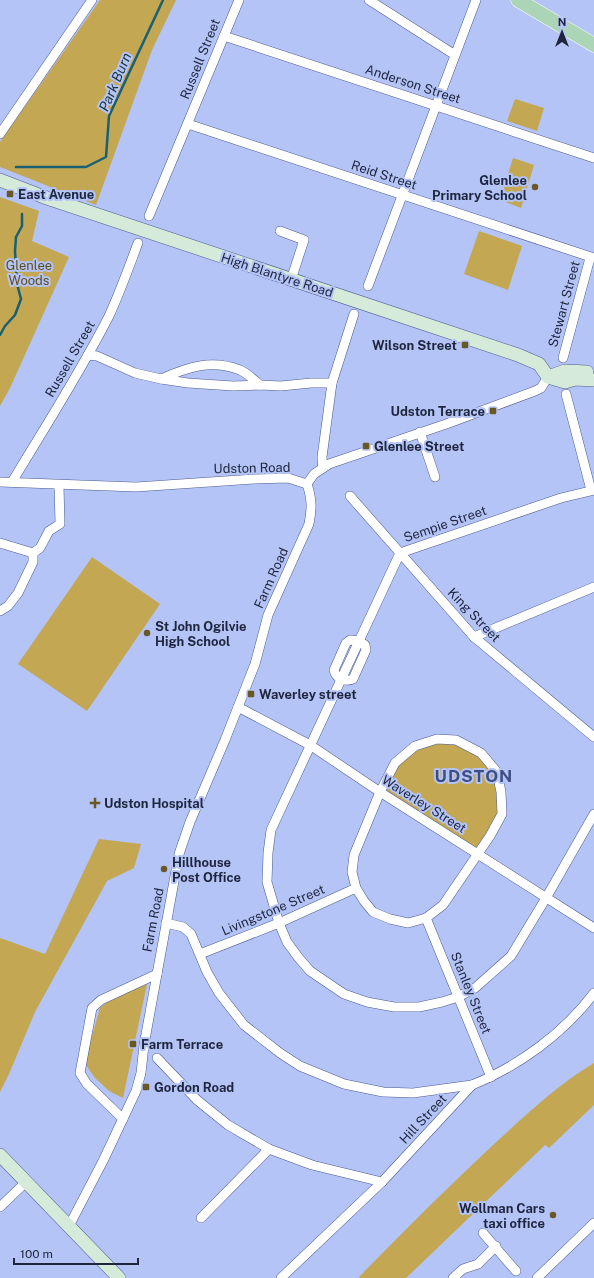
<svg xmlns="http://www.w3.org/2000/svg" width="594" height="1278" viewBox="0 0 594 1278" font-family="'Public Sans',sans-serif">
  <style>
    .green { fill: #c3a753 }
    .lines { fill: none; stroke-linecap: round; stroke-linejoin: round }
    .stream { stroke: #1a6072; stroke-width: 2.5 }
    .street-casing { stroke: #4b5a91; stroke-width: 10 }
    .secondary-casing { stroke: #4b5a91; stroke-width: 14 }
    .primary-casing { stroke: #fff; stroke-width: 15 }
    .street { stroke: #fff; stroke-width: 9 }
    .secondary { stroke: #d6eada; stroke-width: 13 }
    .primary { stroke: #acd4b6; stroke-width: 14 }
    .poi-dot { fill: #695825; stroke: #b4c4f6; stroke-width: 1.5 }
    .labels { text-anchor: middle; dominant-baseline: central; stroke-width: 4; stroke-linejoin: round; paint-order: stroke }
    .street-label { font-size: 13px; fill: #1e253d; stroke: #b4c4f6 }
    .poi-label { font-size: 13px; font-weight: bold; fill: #1e253d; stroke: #b4c4f6; text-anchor: start }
    .park-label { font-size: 13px; fill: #5e4e1e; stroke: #b4c4f6 }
    .water-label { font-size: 14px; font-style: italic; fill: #1b373c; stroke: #b4c4f6 }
    .district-label { font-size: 17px; font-weight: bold; letter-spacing: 1px; fill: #3e4d82; stroke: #b4c4f6 }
  </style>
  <rect width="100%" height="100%" fill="#b4c4f6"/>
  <g class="green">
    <path d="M 100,0 L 176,0 L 152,50 L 96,205 L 0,167 L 0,142 Z"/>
    <path d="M 515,99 L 544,108 L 537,131 L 507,121 Z"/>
    <path d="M 513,158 L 534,165 L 521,208 L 500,200 Z"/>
    <path d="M 0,197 L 39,211 L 32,241 L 69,257 L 10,388 L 0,406 Z"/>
    <path d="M 479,231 L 522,246 L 508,290 L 464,274 Z"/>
    <path d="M 92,557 L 160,604 L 87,711 L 18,664 Z"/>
    <path d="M 456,740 L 481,753 L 497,772 L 502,814 L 479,854 L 380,792 L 395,763 L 415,746 Z"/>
    <path d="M 99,839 L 141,844 L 134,868 L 107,881 L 35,1012 L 9,1074 L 0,1092 L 0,938 L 45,954 Z"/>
    <path d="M 147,984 L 123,1098 L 109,1091 L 94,1077 L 86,1065 L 88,1050 L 100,1008 L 111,999 Z"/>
    <path d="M 594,1063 L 594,1105 L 549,1148 L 545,1145 L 406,1278 L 360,1278 L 359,1277 C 403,1232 447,1188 493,1145 C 525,1116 557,1085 594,1063 Z"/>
  </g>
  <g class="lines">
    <g class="stream">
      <path d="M 16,167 L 86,167 L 106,157 L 109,116 L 163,0"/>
      <path d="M 0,335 L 5,326 L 15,315 L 21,299 L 17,284 L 15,251 L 16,237 L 22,226 L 22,214"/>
    </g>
    <g class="street-casing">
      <g id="street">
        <path d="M 369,0 L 455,55"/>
        <path d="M 224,36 L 594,158"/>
        <path d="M 188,124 L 594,258"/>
        <path d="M 0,134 L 92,0"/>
        <path d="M 149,216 L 239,0"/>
        <path d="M 280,231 L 304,240 L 291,280"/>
        <path d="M 368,286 L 476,0"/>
        <path d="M 88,355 L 97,356 L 135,373 L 161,379 L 188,383 L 233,386 L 260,385 L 281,386 L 311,383 L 332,383"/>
        <path d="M 563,358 L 590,258"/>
        <path d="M 161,379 C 188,367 211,359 240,370 C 247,373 254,380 260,385"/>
        <path d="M 566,394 L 591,490"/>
        <path d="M 420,432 L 435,477"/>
        <path d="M 323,468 L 322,457 L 332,383 L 354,314"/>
        <path d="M 0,482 L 136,487 L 254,479 L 288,478 L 307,484"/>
        <path d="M 12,482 C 45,427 80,373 109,316 C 120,292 129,267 138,243"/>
        <path d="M 307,484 L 314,474 L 329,464 L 449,423 L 535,391 L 541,388 L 548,377"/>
        <path d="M 594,490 L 561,498 L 400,553 L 271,830 L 268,853 L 267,882 L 279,923 L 287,942 L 298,957 L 310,971 L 344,994 L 367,1002 L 394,1007 L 419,1007 L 442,1002 L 458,997 L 475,988 L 511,956 L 546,898 L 594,814"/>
        <path d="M 350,496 L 474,637 L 594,737"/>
        <path d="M 0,543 L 33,553 L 40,548 L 49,531 L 60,524 L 59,485"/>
        <path d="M 0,611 L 8,606 L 18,593 L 33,562 L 33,553"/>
        <path d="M 474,637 L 594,587"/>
        <path d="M 350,640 L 359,641 L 365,645 L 366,650 L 353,679 C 345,682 336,679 334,670 L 346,643 Z"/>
        <path d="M 238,707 L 310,745 L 380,792 L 594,928"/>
        <path d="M 437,739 L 456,740 L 481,753 L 497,772 L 501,792 L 502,814 L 490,836 L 443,905 L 426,918 L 419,920 L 408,923 L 390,919 L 373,912 L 364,901 L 356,888 L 352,872 L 354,855 L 380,792 L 395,763 L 415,746 Z"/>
        <path d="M 426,918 L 491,1077"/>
        <path d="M 166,923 L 183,927 L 191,934 L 207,972 L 219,993 L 244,1025 L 280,1053 L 300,1066 L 344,1084 L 383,1092 L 413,1093 L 472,1085"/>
        <path d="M 200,954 L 279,923 L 356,888"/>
        <path d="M 157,1058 L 197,1100 L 228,1125 L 269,1149 L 312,1165 L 382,1182"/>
        <path d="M 123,1119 L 87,1084 L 80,1073 L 92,1008 L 101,1000 L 157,974"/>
        <path d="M 0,1207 L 26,1182"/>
        <path d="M 201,1218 L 269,1149"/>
        <path d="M 69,1226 L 103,1161 L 136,1091 L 141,1073 L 144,1045 L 179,854 L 190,822 L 225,740 L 255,664 L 268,615 L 309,524 C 312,508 312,499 307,484"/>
        <path d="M 483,1233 L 516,1271"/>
        <path d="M 281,1278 L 382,1182 L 472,1085 C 519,1066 564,1033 594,993"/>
        <path d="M 453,1278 L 463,1269 L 478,1264 L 496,1246"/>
        <path d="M 537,1278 L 594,1223"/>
      </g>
    </g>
    <g class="secondary-casing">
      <g id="secondary">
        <path d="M 0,180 L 44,197 L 518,355 L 539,364 L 548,377 L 565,382 L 575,379 L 594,380"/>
        <path d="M 548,377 L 565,371 L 587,372"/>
        <path d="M 0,1155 L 119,1278"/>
      </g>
    </g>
    <g class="primary-casing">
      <path id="primary" d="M 518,0 L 594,45"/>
    </g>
    <use href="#street" class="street"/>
    <use href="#secondary" class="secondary"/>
    <use href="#primary" class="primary"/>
  </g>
  <g class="poi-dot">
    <circle cx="535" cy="187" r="4"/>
    <rect x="6" y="190" width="8" height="8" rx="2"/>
    <rect x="461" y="341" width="8" height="8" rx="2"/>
    <rect x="489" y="407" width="8" height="8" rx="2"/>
    <rect x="362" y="442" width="8" height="8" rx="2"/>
    <circle cx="147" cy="633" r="4"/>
    <rect x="247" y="690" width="8" height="8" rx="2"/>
    <path d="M93 797h4v4h4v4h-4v4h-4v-4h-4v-4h4z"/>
    <circle cx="164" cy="869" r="4"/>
    <rect x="129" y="1040" width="8" height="8" rx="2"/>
    <rect x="142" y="1083" width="8" height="8" rx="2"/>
    <circle cx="553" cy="1215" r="4"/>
  </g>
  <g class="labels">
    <g class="street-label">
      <text transform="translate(200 59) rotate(-68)">Russell Street</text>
      <text transform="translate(413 84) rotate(18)">Anderson Street</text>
      <text transform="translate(384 175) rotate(18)">Reid Street</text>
      <text transform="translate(277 275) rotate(18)">High Blantyre Road</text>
      <text transform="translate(564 304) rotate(-75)">Stewart Street</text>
      <text transform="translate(70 359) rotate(-60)">Russell Street</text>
      <text transform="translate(252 468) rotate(-1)">Udston Road</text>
      <text transform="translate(445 524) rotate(-19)">Sempie Street</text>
      <text transform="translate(271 578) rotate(-66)">Farm Road</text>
      <text transform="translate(474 615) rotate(46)">King Street</text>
      <text transform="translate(424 804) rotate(32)">Waverley Street</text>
      <text transform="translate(273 910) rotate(-23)">Livingstone Street</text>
      <text transform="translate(153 920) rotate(-79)">Farm Road</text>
      <text transform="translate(471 993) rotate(68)">Stanley Street</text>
      <text transform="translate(423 1119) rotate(-47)">Hill Street</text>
    </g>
    <g class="poi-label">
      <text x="527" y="180" text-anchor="end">Glenlee<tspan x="527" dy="15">Primary School</tspan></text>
      <text x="18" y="194">East Avenue</text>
      <text x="457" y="345" text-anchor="end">Wilson Street</text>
      <text x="485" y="411" text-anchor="end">Udston Terrace</text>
      <text x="374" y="446">Glenlee Street</text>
      <text x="155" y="626">St John Ogilvie<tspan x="155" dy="15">High School</tspan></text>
      <text x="259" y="694">Waverley street</text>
      <text x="104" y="803">Udston Hospital</text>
      <text x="172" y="862">Hillhouse<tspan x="172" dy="15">Post Office</tspan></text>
      <text x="141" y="1044">Farm Terrace</text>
      <text x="154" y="1087">Gordon Road</text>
      <text x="545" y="1208" text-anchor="end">Wellman Cars<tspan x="545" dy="15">taxi office</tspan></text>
    </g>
    <g class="park-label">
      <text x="29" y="265">Glenlee<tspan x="29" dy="15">Woods</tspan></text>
    </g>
    <g class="water-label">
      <text transform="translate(115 82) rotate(-67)">Park Burn</text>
    </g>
    <g class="district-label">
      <text x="474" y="776">UDSTON</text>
    </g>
  </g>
  <g transform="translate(562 32)" stroke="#b4c4f6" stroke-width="3" paint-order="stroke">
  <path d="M0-3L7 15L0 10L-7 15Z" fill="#1e253d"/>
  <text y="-6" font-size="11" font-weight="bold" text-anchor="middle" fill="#1e253d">N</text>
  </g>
  <path d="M14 1258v6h124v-6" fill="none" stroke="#1e253d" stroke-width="2"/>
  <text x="20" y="1258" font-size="12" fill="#1e253d" stroke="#b4c4f6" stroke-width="3" paint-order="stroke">100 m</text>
</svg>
